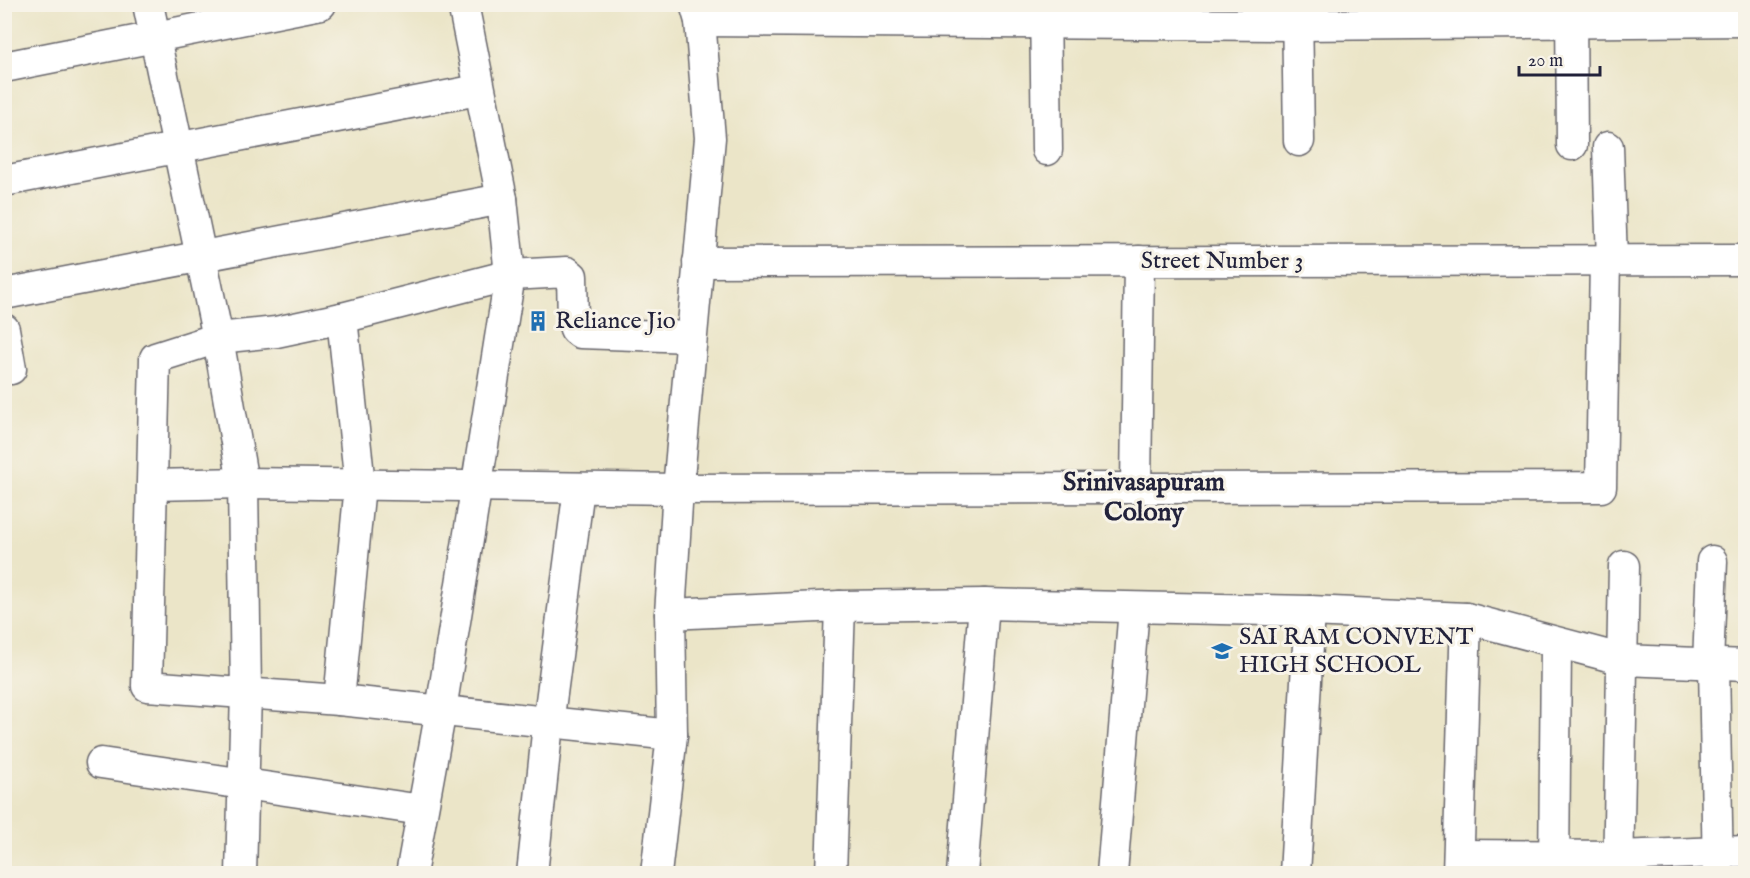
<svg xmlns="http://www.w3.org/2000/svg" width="1750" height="878" viewBox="0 0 1750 878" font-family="'IM FELL English',serif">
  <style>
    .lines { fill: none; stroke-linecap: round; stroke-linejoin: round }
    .minor-casing { stroke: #68666c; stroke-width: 33 }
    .minor { stroke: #fff; stroke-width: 30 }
    .labels { text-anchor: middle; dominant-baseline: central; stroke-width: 6; stroke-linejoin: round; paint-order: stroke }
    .street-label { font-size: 24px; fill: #22223b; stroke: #f7f3e8 }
    .poi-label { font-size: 24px; fill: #22223b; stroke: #f7f3e8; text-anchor: start }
    .neighbourhood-label { font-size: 26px; font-weight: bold; fill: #22223b; stroke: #f7f3e8 }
  </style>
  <rect width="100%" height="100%" fill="#f7f3e8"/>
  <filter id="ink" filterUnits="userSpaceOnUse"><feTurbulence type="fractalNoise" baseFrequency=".0167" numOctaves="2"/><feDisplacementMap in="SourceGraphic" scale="12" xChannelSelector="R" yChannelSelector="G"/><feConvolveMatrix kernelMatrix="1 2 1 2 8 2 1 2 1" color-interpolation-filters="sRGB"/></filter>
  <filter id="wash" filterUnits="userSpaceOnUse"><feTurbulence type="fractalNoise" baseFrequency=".008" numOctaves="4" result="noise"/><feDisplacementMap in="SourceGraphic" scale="24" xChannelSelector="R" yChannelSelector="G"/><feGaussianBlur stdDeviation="1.35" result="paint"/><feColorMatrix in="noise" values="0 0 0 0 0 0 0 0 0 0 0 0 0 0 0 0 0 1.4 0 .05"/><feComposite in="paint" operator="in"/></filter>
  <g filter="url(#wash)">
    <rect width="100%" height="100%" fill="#ebe5c8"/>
  </g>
  <g filter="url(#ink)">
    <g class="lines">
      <g class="minor-casing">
        <g id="minor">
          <path d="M 148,4 L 218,338 L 243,483 L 246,692 L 241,874"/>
          <path d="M 1045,4 L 1047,150"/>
          <path d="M 1297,4 L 1299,141"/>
          <path d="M 1571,4 L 1572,145"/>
          <path d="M 700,21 L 1297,25 L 1746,21"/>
          <path d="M 4,67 L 321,4"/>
          <path d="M 1608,147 L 1612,260"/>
          <path d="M 4,181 L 478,90"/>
          <path d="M 698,262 L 1746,260"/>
          <path d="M 4,294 L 502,199"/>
          <path d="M 4,329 L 11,369"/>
          <path d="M 153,485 L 243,483 L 678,489 L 1601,487 L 1605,260"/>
          <path d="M 1136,487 L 1139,261"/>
          <path d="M 670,614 L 840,606 L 984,604 L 1310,611 L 1466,618 L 1624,660 L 1746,665"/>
          <path d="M 1708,665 L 1712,561"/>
          <path d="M 1714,665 L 1718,874"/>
          <path d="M 339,700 L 360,485 L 342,318"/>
          <path d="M 672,735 L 339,700 L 147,686 L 155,358 L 218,338 L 276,332 L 342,318 L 510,275 L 567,272 L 572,276 L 573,322 L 575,329 L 580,333 L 691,337"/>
          <path d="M 101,763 L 422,810"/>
          <path d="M 1459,855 L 1619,856 L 1746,851"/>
          <path d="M 1458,873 L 1466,618"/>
          <path d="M 411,874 L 441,710 L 510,275 L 502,199 L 463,4"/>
          <path d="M 532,874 L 548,724 L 579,488"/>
          <path d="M 656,874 L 672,735 L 670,614 L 678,489 L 710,138 L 700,21 L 695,4"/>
          <path d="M 831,874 L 840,606"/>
          <path d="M 962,874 L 984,604"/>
          <path d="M 1112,874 L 1134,608"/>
          <path d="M 1295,874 L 1310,611"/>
          <path d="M 1554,874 L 1556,643"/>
          <path d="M 1618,874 L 1624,566"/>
        </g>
      </g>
      <use href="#minor" class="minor"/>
    </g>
  </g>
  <defs>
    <g id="building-bare" transform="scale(1.62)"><path d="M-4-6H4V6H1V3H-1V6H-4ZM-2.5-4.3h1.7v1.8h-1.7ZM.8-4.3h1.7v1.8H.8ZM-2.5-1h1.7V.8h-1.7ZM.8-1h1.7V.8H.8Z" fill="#1f6fb2" stroke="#f7f3e8" stroke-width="2.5" paint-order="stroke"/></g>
    <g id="university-bare" transform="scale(1.62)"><path d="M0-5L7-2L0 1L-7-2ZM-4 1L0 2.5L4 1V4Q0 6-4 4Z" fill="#1f6fb2" stroke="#f7f3e8" stroke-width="2.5" paint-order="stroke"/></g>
  </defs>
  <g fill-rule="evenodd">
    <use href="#building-bare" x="538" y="321"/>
    <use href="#university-bare" x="1222" y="651"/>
  </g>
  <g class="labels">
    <g class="street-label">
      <text x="1222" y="261">Street Number 3</text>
    </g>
    <g class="poi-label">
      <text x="555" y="321">Reliance Jio</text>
      <text x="1239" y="637">SAI RAM CONVENT<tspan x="1239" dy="28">HIGH SCHOOL</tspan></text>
    </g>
    <g class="neighbourhood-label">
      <text x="1144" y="482">Srinivasapuram<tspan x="1144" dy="30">Colony</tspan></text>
    </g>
  </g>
  <rect width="1750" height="878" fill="none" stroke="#f7f3e8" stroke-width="24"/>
  <path d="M1519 66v9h81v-9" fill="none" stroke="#22223b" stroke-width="3"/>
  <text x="1528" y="66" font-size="18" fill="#22223b" stroke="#f7f3e8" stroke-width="4.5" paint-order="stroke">20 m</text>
</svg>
